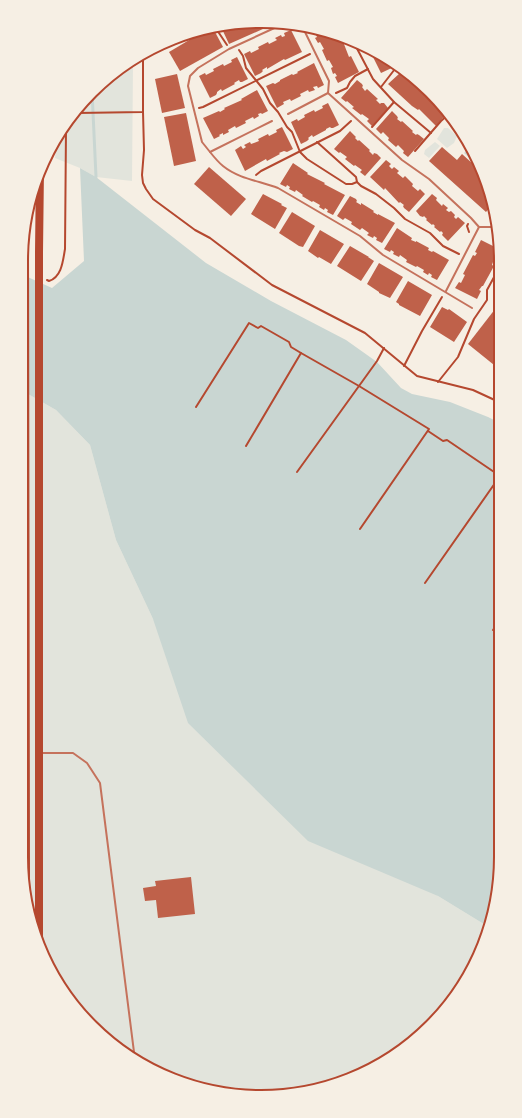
<svg xmlns="http://www.w3.org/2000/svg" width="522" height="1118" viewBox="0 0 522 1118" font-family="'Work Sans',sans-serif">
  <style>
    .green { fill: #e2e4dc }
    .water { fill: #c9d6d2 }
    .lines { fill: none; stroke-linecap: round; stroke-linejoin: round }
    .stream { stroke: #c9d6d2; stroke-width: 3 }
    .building { fill: #bf614a }
    .path { stroke: #b5482f; stroke-width: 2 }
    .service { stroke: #c5725c; stroke-width: 2 }
    .motorway { stroke: #b5482f; stroke-width: 8 }
    .rim { fill: none; stroke: #b5482f; stroke-width: 2 }
  </style>
  <rect width="100%" height="100%" fill="#f6efe4"/>
  <g class="green">
    <path d="M 133,64 L 132,181 L 96,177 L 80,168 L 55,158 L 56,144 L 91,91 Z"/>
    <path d="M 444,128 L 448,128 L 457,136 L 454,143 L 447,148 L 437,139 Z"/>
    <path d="M 435,142 L 440,146 L 429,158 L 424,154 L 425,150 Z"/>
    <path d="M 21,390 L 56,410 L 90,445 L 116,540 L 153,619 L 438,896 L 487,926 L 483,949 L 442,1015 L 381,1065 L 308,1092 L 214,1092 L 141,1065 L 80,1015 L 34,934 L 21,857 Z"/>
  </g>
  <g class="water">
    <path d="M 470,147 L 483,169 L 483,170 L 464,153 Z"/>
    <path d="M 80,168 L 96,177 L 206,263 L 271,301 L 346,340 L 377,362 L 401,388 L 412,394 L 450,402 L 488,417 L 500,423 L 501,857 L 487,926 L 438,896 L 308,841 L 188,723 L 153,619 L 116,540 L 90,445 L 56,410 L 21,390 L 21,274 L 52,288 L 84,261 Z"/>
  </g>
  <g class="lines">
    <path class="stream" d="M 92,91 L 96,177"/>
  </g>
  <g class="building">
    <path d="M 261,21 L 274,24 L 229,44 L 222,29 Z"/>
    <path d="M 214,30 L 223,47 L 180,71 L 169,52 L 201,33 Z"/>
    <path d="M 291,30 L 302,52 L 285,60 L 284,59 L 267,69 L 267,67 L 262,70 L 263,71 L 261,73 L 255,76 L 244,54 L 250,51 L 251,53 L 259,49 L 258,47 L 268,42 L 269,44 L 277,40 L 275,38 L 281,35 L 282,37 L 285,36 L 284,33 Z"/>
    <path d="M 312,31 L 339,37 L 341,39 L 342,39 L 349,57 L 351,56 L 359,72 L 338,83 L 335,77 L 337,76 L 335,73 L 333,74 L 331,68 L 333,67 L 329,60 L 327,61 L 322,50 L 324,49 L 320,42 L 318,43 L 315,38 L 317,37 L 315,33 L 314,34 Z"/>
    <path d="M 369,49 L 398,65 L 381,73 Z"/>
    <path d="M 237,57 L 248,79 L 242,82 L 240,82 L 239,80 L 234,83 L 235,84 L 222,91 L 221,89 L 217,92 L 217,93 L 216,95 L 210,98 L 199,76 L 205,73 L 206,75 L 214,71 L 213,69 L 223,64 L 224,66 L 232,62 L 231,60 Z"/>
    <path d="M 314,63 L 324,85 L 318,88 L 317,86 L 313,87 L 315,90 L 309,92 L 308,90 L 300,94 L 301,96 L 291,101 L 290,99 L 283,102 L 284,104 L 277,108 L 266,86 L 273,83 L 275,84 L 280,81 L 280,80 L 292,74 L 293,75 L 298,73 L 297,72 Z"/>
    <path d="M 400,73 L 410,80 L 411,82 L 412,81 L 422,90 L 421,92 L 427,94 L 447,113 L 436,126 L 419,109 L 418,110 L 412,106 L 388,84 Z"/>
    <path d="M 177,74 L 185,108 L 162,113 L 155,79 Z"/>
    <path d="M 357,80 L 362,84 L 363,86 L 362,87 L 365,91 L 367,89 L 378,99 L 376,100 L 380,104 L 381,103 L 384,103 L 388,108 L 372,126 L 367,121 L 369,119 L 362,114 L 361,115 L 352,108 L 354,107 L 347,101 L 346,102 L 341,98 Z"/>
    <path d="M 257,90 L 268,111 L 262,114 L 261,113 L 258,114 L 259,116 L 254,119 L 253,117 L 245,121 L 246,123 L 236,128 L 235,126 L 228,130 L 229,132 L 223,135 L 223,133 L 219,135 L 220,136 L 214,139 L 203,118 L 219,111 L 220,112 L 225,109 L 224,108 L 242,100 L 241,99 Z"/>
    <path d="M 328,103 L 339,125 L 333,128 L 331,128 L 330,127 L 326,129 L 326,130 L 313,137 L 312,135 L 308,138 L 309,139 L 307,141 L 301,144 L 291,122 L 297,119 L 298,121 L 305,117 L 304,115 L 314,110 L 315,112 L 323,108 L 322,106 Z"/>
    <path d="M 392,111 L 397,116 L 398,118 L 397,119 L 401,122 L 402,121 L 413,131 L 412,132 L 416,135 L 417,134 L 419,135 L 424,139 L 408,157 L 403,153 L 404,151 L 398,145 L 396,147 L 388,140 L 389,138 L 383,132 L 381,134 L 376,129 Z"/>
    <path d="M 186,113 L 196,161 L 174,166 L 164,117 Z"/>
    <path d="M 282,127 L 293,149 L 287,152 L 284,151 L 279,153 L 280,154 L 267,161 L 266,159 L 245,171 L 235,150 L 241,146 L 243,149 L 246,147 L 244,145 L 250,142 L 251,144 L 259,141 L 258,139 L 268,134 L 269,136 L 277,132 L 276,130 Z"/>
    <path d="M 350,131 L 356,137 L 355,138 L 358,141 L 359,140 L 370,150 L 369,151 L 373,155 L 374,153 L 377,154 L 381,158 L 365,176 L 360,172 L 362,170 L 355,165 L 354,166 L 345,159 L 347,157 L 340,152 L 339,153 L 334,149 Z"/>
    <path d="M 442,147 L 457,160 L 462,154 L 484,174 L 492,205 L 486,212 L 429,161 Z"/>
    <path d="M 386,160 L 391,164 L 389,166 L 392,169 L 394,167 L 399,171 L 397,173 L 403,178 L 405,176 L 413,184 L 412,186 L 418,191 L 420,189 L 425,194 L 409,212 L 404,208 L 403,206 L 404,205 L 400,202 L 399,203 L 385,188 L 384,190 L 370,177 Z"/>
    <path d="M 293,163 L 308,173 L 307,174 L 325,183 L 324,184 L 345,195 L 333,215 L 327,212 L 328,210 L 325,208 L 324,210 L 319,207 L 320,205 L 313,201 L 312,202 L 302,196 L 303,195 L 296,190 L 295,192 L 289,189 L 290,187 L 287,185 L 286,187 L 280,184 Z"/>
    <path d="M 209,167 L 246,199 L 231,216 L 194,184 Z"/>
    <path d="M 263,194 L 282,204 L 281,205 L 287,208 L 275,229 L 251,214 Z"/>
    <path d="M 432,194 L 437,198 L 436,200 L 442,206 L 443,204 L 448,208 L 446,210 L 449,212 L 451,211 L 455,215 L 454,217 L 456,219 L 458,217 L 465,223 L 448,241 L 442,235 L 443,233 L 441,231 L 440,232 L 434,227 L 435,226 L 433,224 L 432,225 L 426,220 L 427,219 L 424,216 L 423,217 L 420,216 L 416,211 Z"/>
    <path d="M 350,196 L 356,199 L 357,201 L 356,202 L 361,205 L 361,203 L 374,211 L 373,212 L 378,215 L 378,214 L 395,223 L 382,243 L 376,240 L 377,238 L 374,236 L 373,238 L 367,235 L 369,233 L 362,228 L 360,230 L 351,224 L 352,222 L 345,218 L 343,220 L 337,216 Z"/>
    <path d="M 292,212 L 315,226 L 303,247 L 299,246 L 279,233 Z"/>
    <path d="M 397,228 L 412,238 L 411,240 L 416,242 L 416,241 L 429,248 L 428,250 L 432,252 L 433,251 L 449,260 L 437,280 L 431,277 L 432,275 L 429,273 L 428,275 L 423,272 L 424,270 L 417,266 L 416,267 L 406,262 L 407,260 L 400,255 L 399,257 L 393,254 L 394,252 L 391,250 L 390,252 L 384,249 Z"/>
    <path d="M 320,230 L 344,244 L 331,264 L 319,257 L 318,258 L 308,251 Z"/>
    <path d="M 481,240 L 497,248 L 495,252 L 499,255 L 495,263 L 493,262 L 492,265 L 494,266 L 483,286 L 482,286 L 479,290 L 481,291 L 477,299 L 455,288 L 459,282 L 461,283 L 465,275 L 463,274 L 473,255 L 475,256 L 477,253 L 475,252 Z"/>
    <path d="M 350,246 L 369,257 L 368,257 L 374,261 L 361,281 L 337,266 Z"/>
    <path d="M 379,263 L 403,277 L 390,298 L 379,293 L 379,292 L 367,284 Z"/>
    <path d="M 408,281 L 432,295 L 420,316 L 399,305 L 399,304 L 396,302 Z"/>
    <path d="M 499,304 L 499,369 L 468,344 Z"/>
    <path d="M 442,307 L 448,310 L 449,309 L 467,322 L 454,342 L 430,327 Z"/>
    <path d="M 191,877 L 195,914 L 158,918 L 156,900 L 145,901 L 143,888 L 156,886 L 155,881 Z"/>
  </g>
  <g class="lines">
    <g class="path">
      <path d="M 217,30 L 227,45"/>
      <path d="M 352,39 L 373,79 L 394,102 L 431,133"/>
      <path d="M 239,50 L 243,56 L 246,68 L 263,89 L 270,103 L 278,112 L 287,127 L 292,132 L 300,152 L 307,159 L 346,184 L 352,184 L 357,182"/>
      <path d="M 381,87 L 398,65"/>
      <path d="M 336,93 L 347,88 L 350,82 L 355,76 L 368,69"/>
      <path d="M 199,108 L 203,107 L 310,54"/>
      <path d="M 143,112 L 144,150 L 142,175 L 143,183 L 146,189 L 153,199 L 195,230 L 210,238 L 272,285 L 365,333 L 417,376 L 473,390 L 499,402"/>
      <path d="M 77,113 L 143,112 L 143,57"/>
      <path d="M 372,127 L 394,102"/>
      <path d="M 317,142 L 356,177 L 357,182 L 361,186 L 376,194 L 394,208 L 405,219 L 430,233 L 443,246 L 459,254"/>
      <path d="M 415,151 L 441,121 L 450,113"/>
      <path d="M 256,175 L 261,171 L 340,131 L 351,121"/>
      <path d="M 468,224 L 467,226 L 469,232"/>
      <path d="M 47,280 L 49,281 C 62,277 63,260 65,249 L 66,129"/>
      <path d="M 404,366 L 422,331 L 442,297"/>
      <path d="M 438,382 L 458,357 L 474,319 L 487,300 L 487,290 L 499,268"/>
      <path d="M 196,407 L 249,323 L 258,328 L 261,326 L 289,342 L 291,347 L 301,353"/>
      <path d="M 246,446 L 301,353 L 359,386 L 429,429 L 360,529"/>
      <path d="M 297,472 L 377,361 L 384,348"/>
      <path d="M 425,583 L 500,476 L 447,440 L 443,441 L 428,431"/>
      <path d="M 493,630 L 500,620"/>
    </g>
    <g class="service">
      <path d="M 304,30 L 329,81 L 328,93 L 402,160 L 429,179 L 471,218 L 479,227"/>
      <path d="M 288,114 L 328,93"/>
      <path d="M 272,121 L 210,152 L 202,142 L 188,86 L 190,76 L 198,68 L 229,49 L 281,25"/>
      <path d="M 210,152 C 214,157 218,162 223,166 C 239,179 260,181 278,188 L 360,236 L 383,255 L 472,308"/>
      <path d="M 446,291 L 479,227 L 498,227"/>
      <path d="M 40,753 L 73,753 L 87,763 L 100,783 L 135,1060"/>
    </g>
    <g class="motorway">
      <path d="M 25,242 L 26,885"/>
      <path d="M 39,944 L 39,252 L 40,168"/>
    </g>
  </g>
  <path d="M0 0H522V1118H0ZM261 28H261A233 233 0 0 1 494 261V857A233 233 0 0 1 261 1090H261A233 233 0 0 1 28 857V261A233 233 0 0 1 261 28Z" fill="#f6efe4" fill-rule="evenodd"/>
  <path class="rim" d="M261 28H261A233 233 0 0 1 494 261V857A233 233 0 0 1 261 1090H261A233 233 0 0 1 28 857V261A233 233 0 0 1 261 28Z"/>
</svg>
